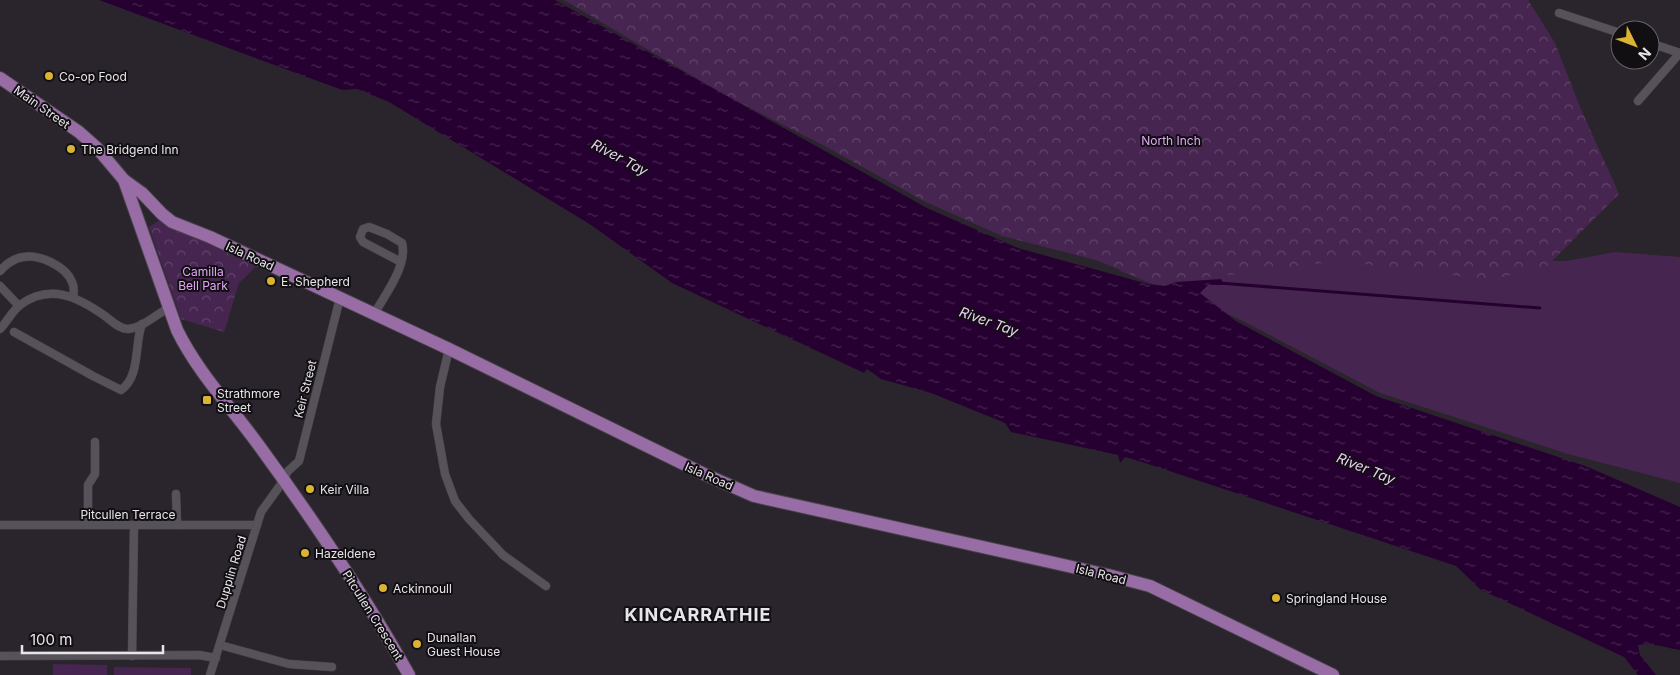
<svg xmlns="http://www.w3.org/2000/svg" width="1680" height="675" viewBox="0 0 1680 675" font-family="Inter,sans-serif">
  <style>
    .green { fill: #472551 }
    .park { fill: url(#park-crowns) }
    .water { fill: url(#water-ripples) }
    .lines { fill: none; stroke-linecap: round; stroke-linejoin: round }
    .stream { stroke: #270032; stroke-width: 3 }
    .minor-casing { stroke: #464248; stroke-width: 9 }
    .primary-casing { stroke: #464248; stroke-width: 14 }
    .minor { stroke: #575159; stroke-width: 8 }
    .primary { stroke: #986ca5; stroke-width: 12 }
    .poi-dot { fill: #dab333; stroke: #110f12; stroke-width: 2 }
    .labels { text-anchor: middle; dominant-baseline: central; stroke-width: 4; stroke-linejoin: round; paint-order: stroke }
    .poi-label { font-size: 12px; fill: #e8e5ea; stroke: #110f12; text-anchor: start }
    .street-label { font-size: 12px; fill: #e8e5ea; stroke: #110f12 }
    .park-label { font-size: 12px; fill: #e3a6f6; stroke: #110f12 }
    .water-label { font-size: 14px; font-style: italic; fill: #ebcdf5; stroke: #110f12 }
    .district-label { font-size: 18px; font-weight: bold; letter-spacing: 1px; fill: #e8e5ea; stroke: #110f12 }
  </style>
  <defs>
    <pattern id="park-crowns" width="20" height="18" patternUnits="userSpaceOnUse" patternTransform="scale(1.25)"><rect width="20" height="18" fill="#472551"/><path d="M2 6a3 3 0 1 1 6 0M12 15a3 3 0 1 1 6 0" fill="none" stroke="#62446a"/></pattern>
    <pattern id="water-ripples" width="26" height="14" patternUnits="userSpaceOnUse" patternTransform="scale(1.25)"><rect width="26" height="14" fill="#270032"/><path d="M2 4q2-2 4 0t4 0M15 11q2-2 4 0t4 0" fill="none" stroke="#462550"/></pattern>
  </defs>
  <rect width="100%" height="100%" fill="#2a252c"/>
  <g class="green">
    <path d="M 1111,231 L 1509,261 L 1566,261 L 1615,252 L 1680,257 L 1680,483 L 1568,454 L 1380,393 L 1237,318 L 1120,271 Z"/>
    <path d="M 53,664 L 107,665 L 107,675 L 53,675 Z"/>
    <path d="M 114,667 L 191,668 L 191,675 L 114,675 Z"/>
  </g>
  <g class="park">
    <path d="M 564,0 L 1528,0 L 1555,43 L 1580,107 L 1619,194 L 1547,266 L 1490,280 L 1338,261 L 1221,276 L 1174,280 L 1164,283 L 1147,281 L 1096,260 L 1002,236 L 924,201 L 823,145 L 725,95 Z"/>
    <path d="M 161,219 L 259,264 L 239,283 L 224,332 L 181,319 L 149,227 Z"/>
  </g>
  <path class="water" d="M 99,0 L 555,0 L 927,208 L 1018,248 L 1148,284 L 1165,286 L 1176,282 L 1221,279 L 1224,285 L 1208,285 L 1200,293 L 1236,321 L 1376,396 L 1588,467 L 1680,507 L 1680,650 C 1666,648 1652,642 1638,645 L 1640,655 L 1656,675 L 1638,675 L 1624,657 L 1481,590 L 1456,566 L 1145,463 L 1125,457 L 1120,463 L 1118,455 L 1011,432 L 1005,423 L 931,393 L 881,379 L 867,369 L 864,373 L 672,283 L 591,225 L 389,102 L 357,89 L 342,90 Z"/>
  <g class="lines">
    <path class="stream" d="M 1219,283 L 1540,308"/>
    <g class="minor-casing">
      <g id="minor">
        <path d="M 1559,13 L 1620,33"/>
        <path d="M 1650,43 L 1680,53"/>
        <path d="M 1638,101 L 1680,53"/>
        <path d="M 0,271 C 5,265 14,258 23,257 C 39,254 66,266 72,282 C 74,286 74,292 73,297"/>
        <path d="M 0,286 L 19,306"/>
        <path d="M 374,314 C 385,295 408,265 402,243 L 387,234 L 369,227 L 363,229 L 360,237 L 363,242 L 401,262"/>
        <path d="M 0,329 C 7,322 12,311 20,305 C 50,283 78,297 105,316 C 112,321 119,329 128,329 C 143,328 156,314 169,308"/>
        <path d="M 14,332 L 93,376 L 121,390 C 141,376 134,344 142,324"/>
        <path d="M 449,349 L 440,387 L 436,424 L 445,474 L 455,501 L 469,519 L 503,555 L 546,586"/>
        <path d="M 176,494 L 177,525"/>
        <path d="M 0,525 L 257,525"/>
        <path d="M 88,525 L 88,485 L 95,474 L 95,442"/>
        <path d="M 220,645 L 289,664 L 332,667"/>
        <path d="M 0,656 L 199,655 L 216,658"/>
        <path d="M 132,656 L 134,525"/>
        <path d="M 210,675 L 261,512 L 284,480 L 287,472 L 299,461 L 340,298"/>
      </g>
    </g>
    <g class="primary-casing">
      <g id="primary">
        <path d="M 0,78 L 79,132 L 97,148 L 124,180 L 142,193 L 162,214 L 172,222 L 210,237 L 449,349 L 704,474 L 754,496 L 1108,575 L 1150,586 L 1333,675"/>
        <path d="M 124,180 L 177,330 C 198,373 232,408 260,447 C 314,521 365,596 409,675"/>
      </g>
    </g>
    <use href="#minor" class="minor"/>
    <use href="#primary" class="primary"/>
  </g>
  <g class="poi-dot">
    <circle cx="49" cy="76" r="5"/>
    <circle cx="71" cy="149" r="5"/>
    <circle cx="271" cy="281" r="5"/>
    <rect x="202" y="395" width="10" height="10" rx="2.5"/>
    <circle cx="310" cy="489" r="5"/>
    <circle cx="305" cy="553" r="5"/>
    <circle cx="383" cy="588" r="5"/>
    <circle cx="1276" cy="598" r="5"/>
    <circle cx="417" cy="644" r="5"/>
  </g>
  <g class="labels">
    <g class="poi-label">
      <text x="59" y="76">Co-op Food</text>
      <text x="81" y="149">The Bridgend Inn</text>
      <text x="281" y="281">E. Shepherd</text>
      <text x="217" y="393">Strathmore<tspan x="217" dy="14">Street</tspan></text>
      <text x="320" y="489">Keir Villa</text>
      <text x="315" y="553">Hazeldene</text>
      <text x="393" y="588">Ackinnoull</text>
      <text x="1286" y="598">Springland House</text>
      <text x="427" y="637">Dunallan<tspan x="427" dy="14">Guest House</tspan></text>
    </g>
    <g class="street-label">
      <text transform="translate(42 107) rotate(35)">Main Street</text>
      <text transform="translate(250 256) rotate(25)">Isla Road</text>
      <text transform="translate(305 389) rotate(-76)">Keir Street</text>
      <text transform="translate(709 476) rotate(24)">Isla Road</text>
      <text x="128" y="514">Pitcullen Terrace</text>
      <text transform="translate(231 572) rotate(-73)">Dupplin Road</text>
      <text transform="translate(1101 574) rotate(14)">Isla Road</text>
      <text transform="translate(373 615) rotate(58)">Pitcullen Crescent</text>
    </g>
    <g class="park-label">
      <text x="1171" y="140">North Inch</text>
      <text x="203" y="271">Camilla<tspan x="203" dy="14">Bell Park</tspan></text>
    </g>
    <g class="water-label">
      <text transform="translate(620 157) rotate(28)">River Tay</text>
      <text transform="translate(989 321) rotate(20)">River Tay</text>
      <text transform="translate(1366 468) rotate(22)">River Tay</text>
    </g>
    <g class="district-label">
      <text x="698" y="614">KINCARRATHIE</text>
    </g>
  </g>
  <g transform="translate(1635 45) rotate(132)"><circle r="24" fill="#110f12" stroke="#676568"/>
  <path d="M0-4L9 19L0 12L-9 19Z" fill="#dab333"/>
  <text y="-8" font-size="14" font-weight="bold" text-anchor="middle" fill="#e8e5ea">N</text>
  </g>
  <path d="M22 645v8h141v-8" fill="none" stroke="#e8e5ea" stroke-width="2.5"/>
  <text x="30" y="645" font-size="15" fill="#e8e5ea" stroke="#110f12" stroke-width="4" paint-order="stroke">100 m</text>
</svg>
